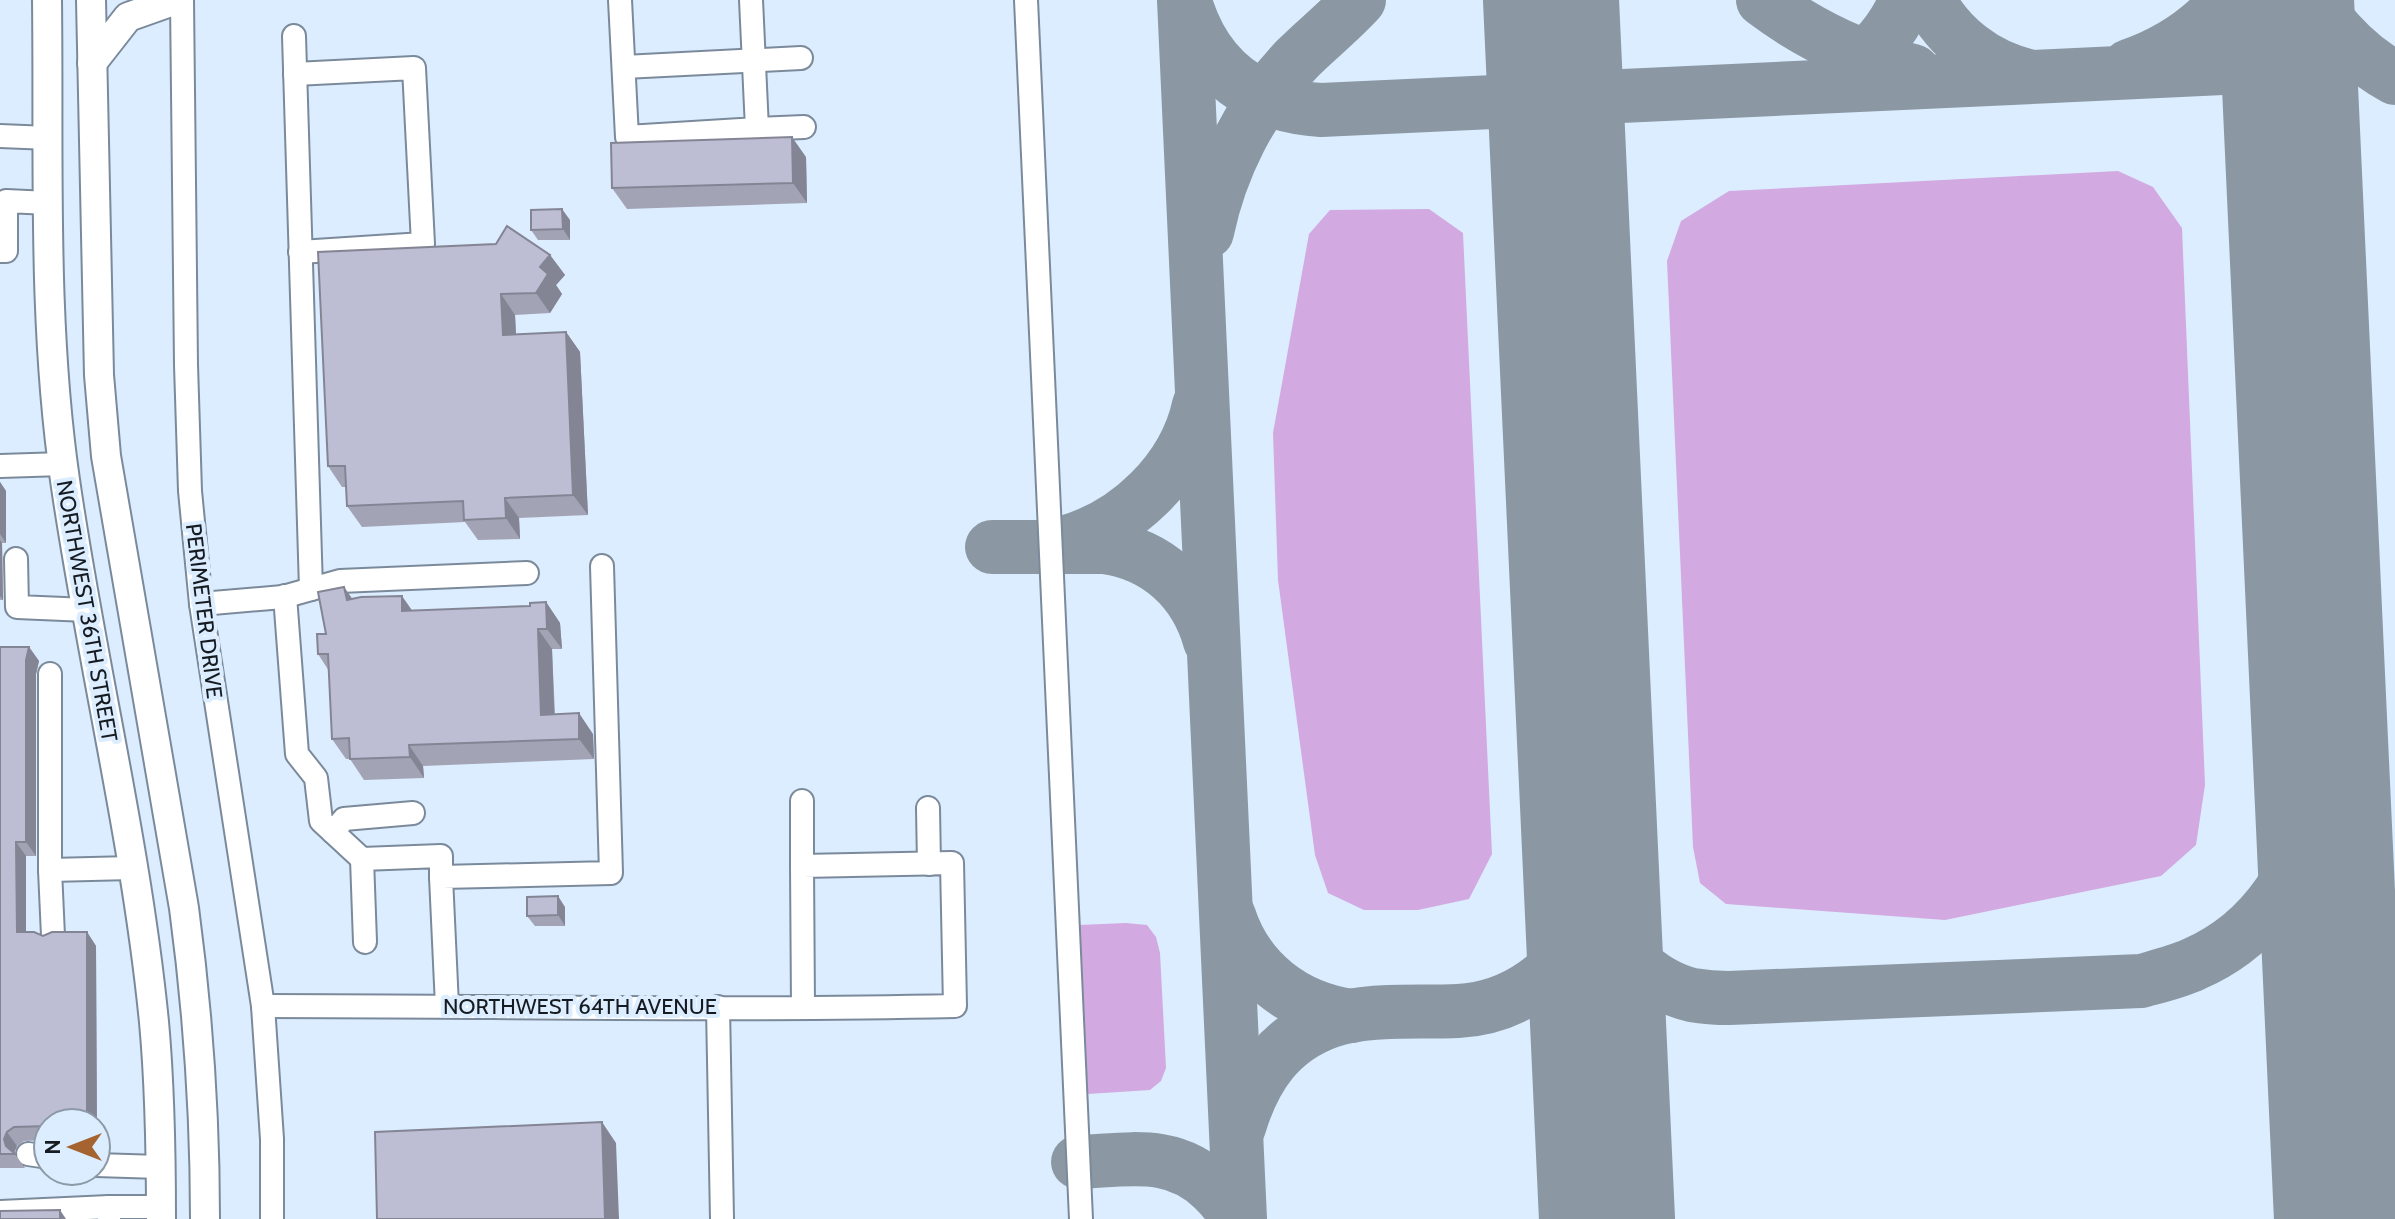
<svg xmlns="http://www.w3.org/2000/svg" width="2395" height="1219" viewBox="0 0 2395 1219" font-family="Cabin,sans-serif">
  <style>
    .grass { fill: #d2aae1 }
    .lines { fill: none; stroke-linecap: round; stroke-linejoin: round }
    .taxiway { stroke: #8b98a4; stroke-width: 54 }
    .runway { stroke: #8b98a4; stroke-width: 136 }
    .minor-casing { stroke: #7b8a9b; stroke-width: 26 }
    .major-casing { stroke: #7b8a9b; stroke-width: 32 }
    .minor { stroke: #fff; stroke-width: 22 }
    .major { stroke: #fff; stroke-width: 28 }
    .wall { fill: #a3a3b6 }
    .shaded-wall { fill: #848594 }
    .building { fill: #bdbed4; stroke: #848594; stroke-width: 2 }
    .labels { text-anchor: middle; dominant-baseline: central; stroke-width: 8; stroke-linejoin: round; paint-order: stroke }
    .street-label { font-size: 22px; fill: #151b21; stroke: #dcedff }
  </style>
  <rect width="100%" height="100%" fill="#dcedff"/>
  <g class="grass">
    <path d="M 2118,171 L 2153,187 L 2182,228 L 2205,785 L 2196,845 L 2161,876 L 1945,920 L 1726,904 L 1700,883 L 1693,847 L 1667,261 L 1681,221 L 1729,191 Z"/>
    <path d="M 1429,209 L 1463,233 L 1492,854 L 1469,899 L 1418,910 L 1364,910 L 1328,893 L 1315,855 L 1278,580 L 1273,433 L 1309,234 L 1330,210 Z"/>
    <path d="M 1126,923 L 1147,925 L 1156,937 L 1160,953 L 1166,1068 L 1161,1081 L 1150,1090 L 1088,1094 L 1079,925 Z"/>
  </g>
  <g class="lines">
    <g class="taxiway">
      <path d="M 1184,0 L 1240,1219"/>
      <path d="M 1763,0 C 1808,34 1858,58 1913,71"/>
      <path d="M 1929,0 C 1949,38 1985,66 2028,76"/>
      <path d="M 2313,0 C 2335,33 2360,59 2395,78"/>
      <path d="M 1187,8 C 1208,72 1254,106 1321,110 L 2289,65"/>
      <path d="M 2129,66 C 2167,53 2201,31 2227,0"/>
      <path d="M 1838,75 C 1870,58 1892,33 1906,0"/>
      <path d="M 1207,232 C 1220,169 1251,106 1297,59 C 1317,39 1340,21 1359,0"/>
      <path d="M 1063,543 C 1127,526 1185,471 1199,405"/>
      <path d="M 992,547 L 1104,547 C 1157,554 1196,590 1210,641"/>
      <path d="M 1590,856 C 1593,872 1594,889 1598,904 C 1609,946 1650,985 1692,995 C 1704,997 1717,998 1729,998 L 2141,981 C 2159,976 2177,972 2194,964 C 2263,934 2308,867 2316,793 C 2321,748 2317,703 2316,658"/>
      <path d="M 1229,916 C 1247,972 1294,1008 1352,1016"/>
      <path d="M 1239,1127 C 1254,1077 1279,1039 1330,1021 C 1370,1008 1416,1013 1458,1011 C 1513,1008 1565,974 1583,920 C 1588,905 1588,888 1589,872"/>
      <path d="M 1078,1162 C 1129,1160 1174,1149 1214,1189 C 1223,1198 1231,1207 1237,1219"/>
      <path d="M 2341,1209 L 2395,1207"/>
    </g>
    <g class="runway">
      <path d="M 1551,0 L 1607,1219"/>
      <path d="M 2286,0 L 2342,1219"/>
    </g>
    <g class="minor-casing">
      <g id="minor">
        <path d="M 182,0 L 186,365 L 190,491 L 201,604 L 263,1006 L 272,1139 L 272,1219"/>
        <path d="M 620,0 L 627,137 L 757,129 L 751,0"/>
        <path d="M 1026,0 L 1081,1219"/>
        <path d="M 294,36 L 311,589"/>
        <path d="M 624,67 L 801,58"/>
        <path d="M 295,74 L 414,68 L 423,244 L 300,252"/>
        <path d="M 757,129 L 804,127"/>
        <path d="M 0,136 L 49,138"/>
        <path d="M 0,251 L 6,251 L 6,201 L 49,203"/>
        <path d="M 0,466 L 63,464"/>
        <path d="M 16,559 L 17,607 L 87,610"/>
        <path d="M 285,596 L 297,754 L 316,778 L 321,821 L 362,859 L 365,942"/>
        <path d="M 201,604 L 283,597 L 340,581 L 527,573"/>
        <path d="M 50,674 L 50,870"/>
        <path d="M 802,801 L 802,866"/>
        <path d="M 928,808 L 929,864"/>
        <path d="M 333,832 L 344,819 L 413,813"/>
        <path d="M 362,859 L 441,856 L 441,877"/>
        <path d="M 53,936 L 50,870 L 132,868"/>
        <path d="M 263,1006 C 493,1006 724,1011 955,1006 L 952,863 L 802,866 L 803,1007"/>
        <path d="M 447,1006 L 441,877 L 611,873 L 602,566"/>
        <path d="M 718,1007 L 722,1219"/>
        <path d="M 28,1154 L 48,1157"/>
        <path d="M 96,1165 L 160,1167"/>
        <path d="M 0,1212 L 109,1207"/>
        <path d="M 109,1219 L 109,1207 L 161,1207"/>
      </g>
    </g>
    <g class="major-casing">
      <g id="major">
        <path d="M 47,0 C 49,159 42,322 65,480 C 91,661 136,840 154,1022 C 160,1087 161,1153 161,1219"/>
        <path d="M 91,0 L 99,375 L 106,456 L 184,908 C 198,1012 205,1114 205,1219"/>
        <path d="M 92,63 L 128,17 L 176,0"/>
      </g>
    </g>
    <use href="#minor" class="minor"/>
    <use href="#major" class="major"/>
  </g>
  <g class="wall">
    <path d="M 806,157 L 807,203 L 627,209 L 612,188 Z"/>
    <path d="M 570,220 L 570,240 L 538,240 L 531,230 Z"/>
    <path d="M 318,252 L 550,255 L 565,275 L 556,285 L 562,294 L 550,313 L 515,315 L 516,334 L 566,332 L 580,352 L 588,515 L 519,518 L 520,539 L 478,540 L 465,522 L 362,527 L 347,506 L 346,487 L 342,487 L 328,466 Z"/>
    <path d="M 0,482 L 6,491 L 6,543 L 2,543 L 3,600 L 0,600 Z"/>
    <path d="M 344,587 L 352,599 L 413,611 L 530,606 L 546,602 L 560,623 L 562,649 L 552,649 L 555,714 L 593,734 L 594,759 L 423,766 L 424,778 L 364,780 L 350,759 L 346,759 L 332,739 L 329,671 L 318,654 Z"/>
    <path d="M 0,647 L 29,647 L 39,661 L 36,674 L 36,856 L 26,856 L 26,932 L 43,936 L 87,932 L 96,946 L 97,1140 L 96,1123 L 48,1123 L 48,1140 L 24,1141 L 17,1146 L 14,1153 L 25,1168 L 0,1168 Z"/>
    <path d="M 565,907 L 565,926 L 535,926 L 527,916 Z"/>
  </g>
  <g class="shaded-wall">
    <path d="M 792,137 L 806,157 L 807,203 L 793,183 Z"/>
    <path d="M 562,209 L 570,220 L 570,240 L 563,229 Z"/>
    <path d="M 550,255 L 565,275 L 556,285 L 562,294 L 550,313 L 536,293 L 540,267 Z"/>
    <path d="M 501,294 L 515,315 L 517,355 L 503,335 Z"/>
    <path d="M 566,332 L 580,352 L 588,515 L 573,495 Z"/>
    <path d="M 0,482 L 6,491 L 6,543 L 0,534 Z"/>
    <path d="M 505,498 L 519,518 L 520,539 L 506,518 Z"/>
    <path d="M 0,540 L 2,543 L 3,600 L 0,596 Z"/>
    <path d="M 344,587 L 358,607 L 347,600 Z"/>
    <path d="M 402,596 L 416,616 L 402,611 Z"/>
    <path d="M 546,602 L 560,623 L 562,649 L 547,629 Z"/>
    <path d="M 538,629 L 552,649 L 555,735 L 541,715 Z"/>
    <path d="M 29,647 L 39,661 L 36,674 L 36,856 L 26,842 L 26,660 Z"/>
    <path d="M 579,713 L 593,734 L 594,759 L 579,739 Z"/>
    <path d="M 409,745 L 423,766 L 424,778 L 410,757 Z"/>
    <path d="M 16,842 L 26,856 L 26,946 L 17,932 Z"/>
    <path d="M 558,896 L 565,907 L 565,926 L 558,915 Z"/>
    <path d="M 87,932 L 96,946 L 97,1140 L 96,1123 L 87,1123 Z"/>
    <path d="M 602,1122 L 616,1143 L 619,1219 L 605,1219 Z"/>
    <path d="M 7,1132 L 17,1146 L 14,1153 L 6,1146 L 4,1139 Z"/>
    <path d="M 60,1210 L 66,1219 L 60,1219 Z"/>
  </g>
  <g class="building">
    <path d="M 792,137 L 793,183 L 612,188 L 611,143 Z"/>
    <path d="M 562,209 L 563,229 L 531,230 L 531,210 Z"/>
    <path d="M 507,226 L 550,255 L 540,267 L 548,274 L 536,293 L 501,294 L 503,335 L 566,332 L 573,495 L 505,498 L 506,518 L 464,520 L 463,501 L 347,506 L 345,466 L 328,466 L 318,252 L 496,244 Z"/>
    <path d="M 344,587 L 347,600 L 361,597 L 402,596 L 402,611 L 530,606 L 530,603 L 546,602 L 547,629 L 538,629 L 541,715 L 579,713 L 579,739 L 409,745 L 410,757 L 350,759 L 349,738 L 332,739 L 328,654 L 318,654 L 317,634 L 326,634 L 318,592 Z"/>
    <path d="M 0,647 L 29,647 L 26,660 L 26,842 L 16,842 L 17,932 L 34,932 L 43,936 L 52,932 L 87,932 L 87,1123 L 48,1123 L 48,1126 L 14,1127 L 7,1132 L 4,1139 L 6,1146 L 15,1154 L 0,1154 Z"/>
    <path d="M 558,896 L 558,915 L 527,916 L 527,897 Z"/>
    <path d="M 602,1122 L 605,1219 L 377,1219 L 375,1132 Z"/>
    <path d="M 60,1210 L 60,1219 L 0,1219 L 0,1211 Z"/>
  </g>
  <g class="labels">
    <g class="street-label">
      <text transform="translate(87 611) rotate(80)">NORTHWEST 36TH STREET</text>
      <text transform="translate(204 611) rotate(83)">PERIMETER DRIVE</text>
      <text x="580" y="1006">NORTHWEST 64TH AVENUE</text>
    </g>
  </g>
  <g transform="translate(72 1147) rotate(270)"><circle r="38" fill="#dcedff" stroke="#8c99a6" stroke-width="2"/>
  <path d="M0-6L14 30L0 20L-14 30Z" fill="#a56330"/>
  <text y="-12" font-size="22" font-weight="bold" text-anchor="middle" fill="#151b21">N</text>
  </g>
</svg>
